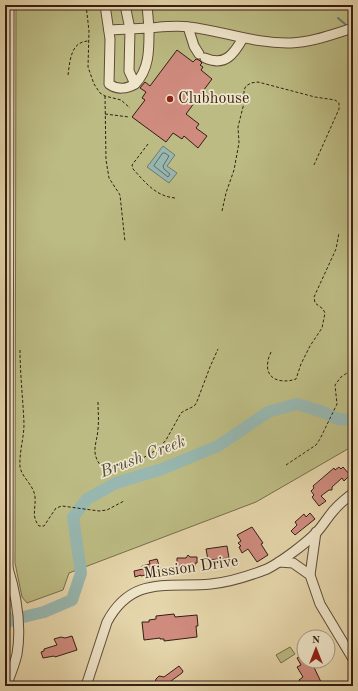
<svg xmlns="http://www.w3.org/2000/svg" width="358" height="691" viewBox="0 0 358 691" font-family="'Old Standard TT',serif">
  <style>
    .green { fill: #bcbb83; stroke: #786c4c }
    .water { fill: #97b7b0; stroke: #6f7a72 }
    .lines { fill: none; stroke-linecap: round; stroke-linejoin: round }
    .shore { stroke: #666a62; stroke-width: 1 }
    .stream { stroke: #6f7a72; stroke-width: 2 }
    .river { stroke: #97b7b0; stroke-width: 12 }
    .building { fill: #cf8b7e; stroke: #341e14 }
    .minor-casing { stroke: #604c3a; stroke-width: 11 }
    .path { stroke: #341e14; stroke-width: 1; stroke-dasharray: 3 2; stroke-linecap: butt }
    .minor { stroke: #eee4c8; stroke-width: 9 }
    .poi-dot { fill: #8f2418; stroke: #eee4c8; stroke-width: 1.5 }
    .labels { text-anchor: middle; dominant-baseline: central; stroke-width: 3.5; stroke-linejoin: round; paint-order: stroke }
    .poi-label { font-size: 16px; fill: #341e14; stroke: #eee4c8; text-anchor: start }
    .street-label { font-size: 16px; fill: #341e14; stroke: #eee4c8 }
    .water-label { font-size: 17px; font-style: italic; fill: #524c43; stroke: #eee4c8 }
  </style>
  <rect width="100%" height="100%" fill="#e5d5aa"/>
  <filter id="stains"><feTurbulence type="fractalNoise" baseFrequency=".005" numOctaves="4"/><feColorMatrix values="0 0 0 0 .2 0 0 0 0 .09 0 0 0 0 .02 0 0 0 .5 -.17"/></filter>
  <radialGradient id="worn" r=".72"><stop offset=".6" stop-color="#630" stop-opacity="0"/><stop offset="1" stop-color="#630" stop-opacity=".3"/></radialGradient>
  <g class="green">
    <path d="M 16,5 L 353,5 L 353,446 L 256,502 L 69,573 L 63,590 L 27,603 L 22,597 L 15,563 Z"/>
    <path d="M 5,581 L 11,599 L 5,608 Z"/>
    <path d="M 290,647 L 295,654 L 281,663 L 276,655 Z"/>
  </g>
  <path class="water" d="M 163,146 L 175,155 L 167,166 L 177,173 L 169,183 L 147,167 Z"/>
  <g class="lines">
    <path class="shore" d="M 163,153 L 165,153 L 169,156 L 163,166 L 164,169 L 170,174 L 168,177 L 154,166 Z"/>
    <g class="stream">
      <path d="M 338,18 L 345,24"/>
      <path d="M 5,601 L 8,605 L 11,620"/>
    </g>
    <path class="river" d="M 5,624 L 11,620 L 44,612 L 72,600 L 81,573 L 73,517 L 87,499 L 116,483 L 162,469 L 218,446 L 268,412 L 297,404 L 323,412 L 338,419 L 353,420"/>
  </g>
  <g class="building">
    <path d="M 177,50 L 193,62 L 196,59 L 199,60 L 202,63 L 200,65 L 203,67 L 201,70 L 212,79 L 186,114 L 199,124 L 196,128 L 207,136 L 198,148 L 184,136 L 182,139 L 173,133 L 166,142 L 132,117 L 145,100 L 142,98 L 146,92 L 140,88 L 145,82 L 150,86 Z"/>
    <path d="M 339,467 L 341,469 L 343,467 L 350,475 L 344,481 L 342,478 L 332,487 L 332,490 L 329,490 L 321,496 L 326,501 L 319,506 L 312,497 L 314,495 L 311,491 L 314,488 L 313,486 L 334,468 L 335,470 Z"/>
    <path d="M 310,513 L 315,519 L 295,535 L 291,531 L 297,525 L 295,522 L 304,514 L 306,517 Z"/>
    <path d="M 252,527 L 263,543 L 261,544 L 268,555 L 257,562 L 248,549 L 242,553 L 239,547 L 241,546 L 238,543 L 241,541 L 237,535 Z"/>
    <path d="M 227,546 L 229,558 L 208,560 L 206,549 Z"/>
    <path d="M 188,555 L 190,557 L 197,557 L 197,563 L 195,563 L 195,568 L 177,567 L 177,558 L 186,558 Z"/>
    <path d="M 157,559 L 161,571 L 141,576 L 141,575 L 135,577 L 134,571 L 143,569 L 142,566 L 150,564 L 149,561 Z"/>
    <path d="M 174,614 L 175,617 L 197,615 L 198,626 L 196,626 L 197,637 L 164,641 L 164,639 L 160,639 L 160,638 L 144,640 L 142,622 L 149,622 L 149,620 L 156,619 L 156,616 Z"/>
    <path d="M 72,636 L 77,650 L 55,657 L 54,656 L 43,658 L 41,652 L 44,651 L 44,649 L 57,645 L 54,639 L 61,637 L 65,638 Z"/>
    <path d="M 304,654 L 304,661 L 311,661 L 321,682 L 313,686 L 312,684 L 310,685 L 308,682 L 302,685 L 299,680 L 303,677 L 297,667 L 301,665 L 297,658 Z"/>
    <path d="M 179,666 L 183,671 L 182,673 L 171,681 L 169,686 L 154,686 L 156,679 L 159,676 L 164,677 Z"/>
  </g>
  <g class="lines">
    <g class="minor-casing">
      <g id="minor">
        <path d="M 105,5 L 110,39 L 109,84 C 117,90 127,89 135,84"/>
        <path d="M 147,5 L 149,28 C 162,27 176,25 189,27 C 223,31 256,44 291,43 C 313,42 333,34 353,28"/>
        <path d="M 188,27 L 194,46 L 199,54"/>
        <path d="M 109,30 L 149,28 C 149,48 150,69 135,84 L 129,71 L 130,29 L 125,5"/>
        <path d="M 205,58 C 225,67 234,54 243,38"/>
        <path d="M 316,532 L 310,575 L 320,604 L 353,659"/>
        <path d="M 279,562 L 293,563 L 310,575"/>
        <path d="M 8,570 L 9,5"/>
        <path d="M 6,686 C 10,676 15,664 17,654 C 22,624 16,593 7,565"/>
        <path d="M 86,686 L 107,622 C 132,575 168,588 211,584 C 231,582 249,576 267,569 C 281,562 305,544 316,533 C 323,526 328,516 335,509 C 340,503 347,498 353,493"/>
      </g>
    </g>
    <g class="path">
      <path d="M 86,5 L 89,31 L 88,67 L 94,84 L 100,93 L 105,96 L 121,100 L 130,108"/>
      <path d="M 68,75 C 70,60 71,41 89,41"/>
      <path d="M 105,96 L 106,160 L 109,178 L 120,195 L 125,242"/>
      <path d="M 105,114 L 129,117"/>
      <path d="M 148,144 L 132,165 L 133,169 C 145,182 156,197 176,198"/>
      <path d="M 222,211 L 226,193 L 234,170 L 239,143 L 238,127 L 244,103 L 244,90 L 246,86 L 251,83 L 258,82 L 315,97 L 335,100 L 339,103 L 339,109 L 314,165"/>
      <path d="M 20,350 C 20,374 23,399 24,424 C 24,438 19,452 20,467 C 22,478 34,485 35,497 C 36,509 31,516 39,526 L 44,526 L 56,508 L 62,506 L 99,511 L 107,510 L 124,501"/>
      <path d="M 271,352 C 270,355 268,358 268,361 C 264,380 282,384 296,379 L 301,364 L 310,346 L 322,328 L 325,313 L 323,309 L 315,303 L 314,297 L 336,249 L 339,233"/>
      <path d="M 98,402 C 98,411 99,420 98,429 C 97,444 90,452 101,466 L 114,468 L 143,458 L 158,449 L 166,440 L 181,413 C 186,409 191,409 196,404 L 210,367 L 218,349"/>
      <path d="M 286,465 L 316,445 L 320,439 L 337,404 L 335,385 L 341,377 L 353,369"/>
    </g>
    <use href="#minor" class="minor"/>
  </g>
  <circle class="poi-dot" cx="170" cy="99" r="4"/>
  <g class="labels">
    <g class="poi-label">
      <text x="178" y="99">Clubhouse</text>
    </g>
    <g class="street-label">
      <text transform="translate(191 568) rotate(-8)">Mission Drive</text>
    </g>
    <g class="water-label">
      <text transform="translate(143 457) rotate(-21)">Brush Creek</text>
    </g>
  </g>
  <rect width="358" height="691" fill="none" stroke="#e5d5aa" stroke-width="20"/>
  <rect x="6" y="6" width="346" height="679" fill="none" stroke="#341e14" stroke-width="2"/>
  <rect x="10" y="10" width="338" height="671" fill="none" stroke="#341e14"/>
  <g transform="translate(316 649)"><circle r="19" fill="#eee4c8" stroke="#a49580"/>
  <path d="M0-3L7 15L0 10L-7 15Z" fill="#8f2418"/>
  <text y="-6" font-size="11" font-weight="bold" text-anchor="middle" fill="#341e14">N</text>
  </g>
  <rect width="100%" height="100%" filter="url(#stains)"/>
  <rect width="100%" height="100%" fill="url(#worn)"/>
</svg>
